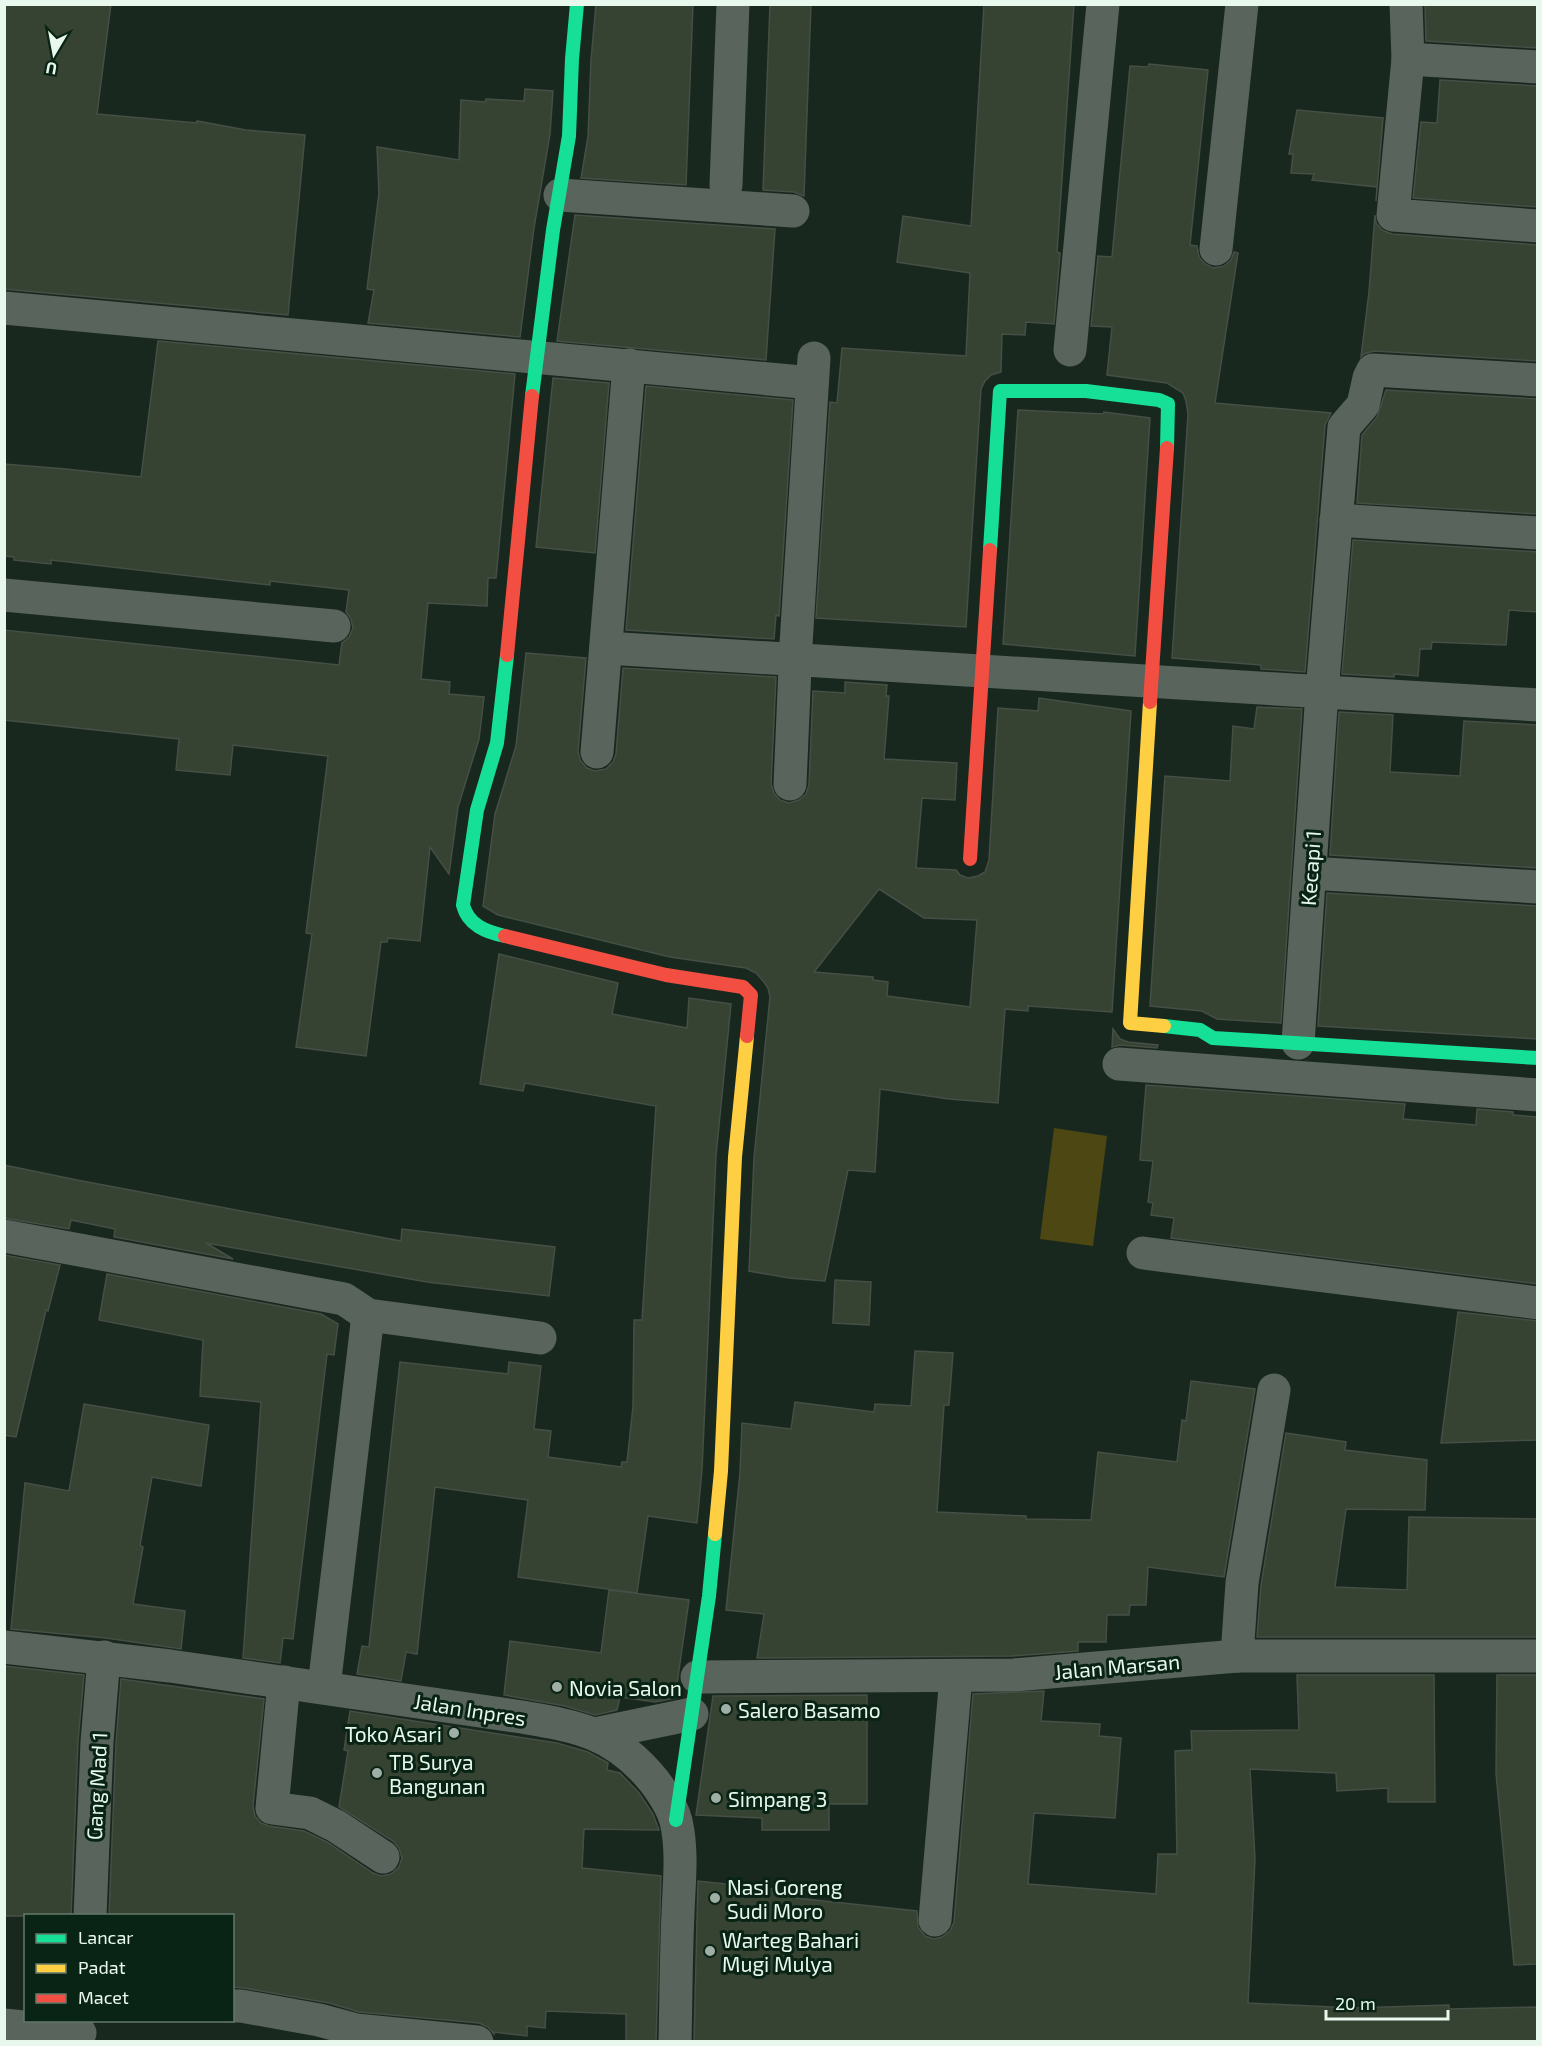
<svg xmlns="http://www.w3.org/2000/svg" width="1542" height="2046" viewBox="0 0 1542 2046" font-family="'Exo 2',sans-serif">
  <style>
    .green { fill: #4d4714 }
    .building { fill: #364232; stroke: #454f45; stroke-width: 1.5; fill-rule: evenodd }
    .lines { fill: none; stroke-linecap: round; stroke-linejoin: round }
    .street { stroke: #58645c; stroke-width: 33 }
    .fast { stroke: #16e098; stroke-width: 14 }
    .slow { stroke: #ffcf43; stroke-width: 14 }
    .jam { stroke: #f24e42; stroke-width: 14 }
    .poi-dot { fill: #a0afa5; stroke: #092415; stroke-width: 2 }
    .labels { text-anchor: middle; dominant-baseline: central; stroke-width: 6; stroke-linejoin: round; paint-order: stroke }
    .street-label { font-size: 21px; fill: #e8f8ed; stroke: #092415 }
    .poi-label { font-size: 21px; fill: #e8f8ed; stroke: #092415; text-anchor: start }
  </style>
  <rect width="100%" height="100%" fill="#19281f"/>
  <path class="green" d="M 1054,1128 L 1107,1136 L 1093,1246 L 1040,1239 Z"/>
  <g class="building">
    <path d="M 4,4 L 111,4 L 97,114 L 197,123 L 197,121 L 246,130 L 305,135 L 288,315 L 4,289 Z"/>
    <path d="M 596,4 L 693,4 L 686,185 L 581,178 L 588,137 L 591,60 Z"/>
    <path d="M 770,4 L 811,4 L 804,196 L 794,192 L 763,190 Z"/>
    <path d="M 984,4 L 1074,4 L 1057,252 L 1060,253 L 1054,324 L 1026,322 L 1025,335 L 1002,334 L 1001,372 L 991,375 L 985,381 L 981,389 L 966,627 L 816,618 L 830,402 L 837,403 L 842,348 L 966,356 L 970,273 L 897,262 L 903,216 L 971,226 Z"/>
    <path d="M 1425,4 L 1538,4 L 1538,48 L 1426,41 Z"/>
    <path d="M 1149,64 L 1208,70 L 1190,245 L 1197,246 L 1199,257 L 1205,264 L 1213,268 L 1224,266 L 1231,260 L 1234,252 L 1238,253 L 1215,403 L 1331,413 L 1325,425 L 1305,672 L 1261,669 L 1261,665 L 1172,658 L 1188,414 L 1186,401 L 1183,393 L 1167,383 L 1107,375 L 1112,327 L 1091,326 L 1098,256 L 1112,257 L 1130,66 L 1148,67 Z"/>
    <path d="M 1440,80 L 1538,86 L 1538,207 L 1413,198 L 1421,122 L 1437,123 Z"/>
    <path d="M 525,89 L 553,91 L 550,134 L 534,228 L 520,337 L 368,323 L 374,290 L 367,289 L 379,193 L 377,147 L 459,160 L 461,100 L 485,102 L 486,99 L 524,101 Z"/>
    <path d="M 1297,110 L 1383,118 L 1376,201 L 1377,187 L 1312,180 L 1314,174 L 1291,173 L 1293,154 L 1289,154 Z"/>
    <path d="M 575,215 L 775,229 L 766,360 L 557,341 Z"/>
    <path d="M 1375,215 L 1376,223 L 1382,230 L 1392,234 L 1538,245 L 1538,361 L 1374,351 L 1364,354 L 1361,357 L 1369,292 Z"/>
    <path d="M 158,341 L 515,374 L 496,578 L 488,578 L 487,606 L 428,603 L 421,679 L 450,682 L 449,694 L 484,697 L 479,739 L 458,807 L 449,874 L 430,847 L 420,941 L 388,938 L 387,942 L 381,942 L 366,1056 L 296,1047 L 312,934 L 306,933 L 328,756 L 233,745 L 230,775 L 176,770 L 179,739 L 4,720 L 4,630 L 339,665 L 342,643 L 349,637 L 353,628 L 351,619 L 346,612 L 349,590 L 270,581 L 270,585 L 51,560 L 51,564 L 14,560 L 14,557 L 4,556 L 4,464 L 66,469 L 141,477 Z"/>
    <path d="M 553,378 L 609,383 L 595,553 L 536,547 Z"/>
    <path d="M 646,386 L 793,400 L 779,616 L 776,615 L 774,639 L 626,630 Z"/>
    <path d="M 1386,390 L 1538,399 L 1538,514 L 1357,503 L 1362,435 L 1377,417 Z"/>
    <path d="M 1018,410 L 1103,414 L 1104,412 L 1150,418 L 1135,656 L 1003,644 Z"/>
    <path d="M 1353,540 L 1538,552 L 1538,612 L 1509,610 L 1506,645 L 1432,642 L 1431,649 L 1420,649 L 1418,676 L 1394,674 L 1394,677 L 1342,674 Z"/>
    <path d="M 526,653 L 586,658 L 578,751 L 580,760 L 587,768 L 595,771 L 606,769 L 613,762 L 616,754 L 623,668 L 776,677 L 771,784 L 774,793 L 780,800 L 789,803 L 799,800 L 806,794 L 809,785 L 813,691 L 845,693 L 845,682 L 887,685 L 886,696 L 889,696 L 884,759 L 957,763 L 955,800 L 922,798 L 916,868 L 956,870 L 960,875 L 968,878 L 978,876 L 985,872 L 989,860 L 998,708 L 1038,711 L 1039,698 L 1131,711 L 1112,1012 L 1028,1006 L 1028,1011 L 1005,1009 L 998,1103 L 949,1099 L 880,1089 L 875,1172 L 848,1170 L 825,1281 L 789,1278 L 749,1271 L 754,1158 L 770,997 L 768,988 L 764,982 L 756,973 L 746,968 L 670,957 L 498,915 L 483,906 L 495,814 L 516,746 ZM 879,889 L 924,918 L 977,920 L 970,1007 L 887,996 L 888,982 L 873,980 L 873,977 L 814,972 Z"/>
    <path d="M 1257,707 L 1302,709 L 1281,1023 L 1217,1019 L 1202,1011 L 1150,1006 L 1165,776 L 1230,781 L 1233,726 L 1254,729 Z"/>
    <path d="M 1339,712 L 1393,715 L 1390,772 L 1460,776 L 1464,721 L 1538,725 L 1538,868 L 1330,855 Z"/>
    <path d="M 1327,893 L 1538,906 L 1538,1039 L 1318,1026 Z"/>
    <path d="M 499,954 L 618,983 L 612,1014 L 687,1028 L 689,998 L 731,1004 L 716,1156 L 702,1470 L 697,1523 L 648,1516 L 637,1593 L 518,1577 L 528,1500 L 435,1487 L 417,1654 L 406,1652 L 401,1681 L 357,1674 L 362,1646 L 369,1647 L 400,1362 L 508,1374 L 509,1362 L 541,1366 L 534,1429 L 551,1431 L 548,1457 L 621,1467 L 622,1462 L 627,1462 L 633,1406 L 634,1320 L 642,1320 L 656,1106 L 525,1083 L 523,1091 L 480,1084 Z"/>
    <path d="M 1113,1029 L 1120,1039 L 1128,1042 L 1158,1045 L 1157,1048 L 1120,1045 L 1112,1047 Z"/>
    <path d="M 1146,1085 L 1405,1104 L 1403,1119 L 1476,1125 L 1477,1109 L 1513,1112 L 1513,1115 L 1538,1117 L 1538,1284 L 1171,1238 L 1174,1218 L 1151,1215 L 1153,1203 L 1148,1202 L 1153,1161 L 1140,1160 Z"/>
    <path d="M 4,1165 L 77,1180 L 401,1241 L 402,1229 L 555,1247 L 549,1296 L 427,1282 L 206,1243 L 233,1259 L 114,1237 L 115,1229 L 71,1220 L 69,1229 L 4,1218 Z"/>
    <path d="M 4,1255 L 60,1265 L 48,1311 L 46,1310 L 16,1437 L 4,1435 Z"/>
    <path d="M 107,1274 L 321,1314 L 338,1324 L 334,1355 L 327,1354 L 293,1639 L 283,1638 L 280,1663 L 243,1658 L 261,1402 L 200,1396 L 203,1340 L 99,1320 Z"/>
    <path d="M 835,1280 L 871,1282 L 869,1325 L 833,1323 Z"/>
    <path d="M 1458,1312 L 1538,1321 L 1538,1440 L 1441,1443 Z"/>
    <path d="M 915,1351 L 953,1353 L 949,1405 L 944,1405 L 937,1512 L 1026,1516 L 1026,1519 L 1091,1520 L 1098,1452 L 1177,1462 L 1182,1420 L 1186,1421 L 1191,1381 L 1255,1389 L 1224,1577 L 1148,1567 L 1146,1605 L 1130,1605 L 1129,1615 L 1107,1615 L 1106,1642 L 1078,1642 L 1078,1651 L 1013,1656 L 757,1658 L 764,1614 L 726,1610 L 740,1473 L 742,1423 L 791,1429 L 795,1402 L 874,1412 L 875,1404 L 911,1406 Z"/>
    <path d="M 84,1404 L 209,1425 L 201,1486 L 152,1477 L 140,1545 L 143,1547 L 133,1604 L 185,1611 L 181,1649 L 106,1638 L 11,1629 L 25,1483 L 69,1491 Z"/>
    <path d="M 1286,1433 L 1346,1442 L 1345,1450 L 1427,1460 L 1425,1510 L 1346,1509 L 1335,1587 L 1407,1590 L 1409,1517 L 1538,1519 L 1538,1637 L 1257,1637 L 1261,1585 Z"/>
    <path d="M 609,1590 L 689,1600 L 675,1698 L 655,1702 L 620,1697 L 617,1710 L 595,1715 L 565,1706 L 504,1695 L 510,1641 L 601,1653 Z"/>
    <path d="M 4,1666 L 84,1675 L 78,1741 L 71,1916 L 4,1916 Z"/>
    <path d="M 1297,1675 L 1434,1675 L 1435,1802 L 1388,1802 L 1388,1788 L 1337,1791 L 1336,1773 L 1250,1769 L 1255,1859 L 1248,2003 L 1353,2008 L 1449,2005 L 1449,2009 L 1538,2007 L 1538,2042 L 694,2042 L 698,1881 L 773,1889 L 773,1893 L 796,1895 L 796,1898 L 917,1911 L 918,1927 L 925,1936 L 934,1939 L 942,1937 L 950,1931 L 954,1922 L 973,1694 L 1044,1691 L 1041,1721 L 1100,1724 L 1099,1736 L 1121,1738 L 1115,1818 L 1034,1813 L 1028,1884 L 1156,1894 L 1158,1854 L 1177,1854 L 1175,1751 L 1192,1750 L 1191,1731 L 1299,1730 Z"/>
    <path d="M 1497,1675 L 1538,1675 L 1538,1964 L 1514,1965 L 1496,1773 Z"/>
    <path d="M 121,1679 L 264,1699 L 253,1806 L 255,1816 L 261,1823 L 269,1826 L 304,1831 L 327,1842 L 373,1873 L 381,1876 L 391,1874 L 399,1867 L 402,1858 L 399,1848 L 393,1841 L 339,1807 L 348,1751 L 344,1750 L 350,1711 L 557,1743 L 588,1752 L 608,1763 L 607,1770 L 620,1773 L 639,1793 L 653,1814 L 659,1830 L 584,1829 L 582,1868 L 661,1876 L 656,2042 L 626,2042 L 626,2014 L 546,2011 L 545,2028 L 527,2026 L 527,2036 L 494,2032 L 494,2034 L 488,2027 L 479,2023 L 359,2012 L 329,2003 L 244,1988 L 232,1987 L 232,1916 L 109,1916 L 116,1743 Z"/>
    <path d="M 867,1695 L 867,1804 L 829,1804 L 829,1830 L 762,1830 L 762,1818 L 696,1815 L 713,1696 Z"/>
  </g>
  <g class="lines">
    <g class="street">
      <path d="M 1406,4 L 1408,59 L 1393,215 L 1538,226"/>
      <path d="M 1408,59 L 1538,67"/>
      <path d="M 726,185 L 733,4"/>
      <path d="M 560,195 L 793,211"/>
      <path d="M 1216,249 L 1242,4"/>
      <path d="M 4,308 L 812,383"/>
      <path d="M 1070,350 L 1103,4"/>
      <path d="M 1336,520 L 1538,533"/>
      <path d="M 4,595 L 334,626"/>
      <path d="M 606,648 L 1538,705"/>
      <path d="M 597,752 L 629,365"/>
      <path d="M 790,784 L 796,644 L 814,358"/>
      <path d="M 1310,873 L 1538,887"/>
      <path d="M 1298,1043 L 1322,692 L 1344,427 L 1363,405 L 1369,378 L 1373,370 L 1538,380"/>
      <path d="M 1119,1064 L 1538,1095"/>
      <path d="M 4,1236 L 344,1299 L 368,1315 L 540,1338"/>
      <path d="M 1143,1253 L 1538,1303"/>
      <path d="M 4,1647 L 170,1666 L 522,1717 C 580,1727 615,1733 654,1781 C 663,1793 672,1806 676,1821 C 683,1851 679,1883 678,1913 C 676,1956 676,1999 675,2042"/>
      <path d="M 1237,1656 L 1242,1583 L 1274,1390"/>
      <path d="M 697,1677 L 1014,1675 L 1237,1656 L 1538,1656"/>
      <path d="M 284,1682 L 272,1808 L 310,1813 L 336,1826 L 383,1857"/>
      <path d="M 324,1687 L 368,1315"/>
      <path d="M 595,1734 L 692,1714"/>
      <path d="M 90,1916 L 97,1742 L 104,1657"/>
      <path d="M 935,1920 L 956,1676"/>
      <path d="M 232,2006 L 241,2006 L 319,2020 L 356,2030 L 477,2042"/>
      <path d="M 4,2025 L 80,2033"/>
    </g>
    <g class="fast">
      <path d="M 532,396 L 553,230 L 569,136 L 572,59 L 577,4"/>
      <path d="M 990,550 L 1000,391 L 1086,391 L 1159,400 L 1168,404 L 1167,448"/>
      <path d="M 505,936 C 486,932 468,925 463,905 L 477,810 L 497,743 L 507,655"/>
      <path d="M 1164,1026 L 1200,1030 L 1213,1038 L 1538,1058"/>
      <path d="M 676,1820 L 709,1596 L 715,1534"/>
    </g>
    <g class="slow">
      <path d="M 1150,702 L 1130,1023 L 1164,1026"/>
      <path d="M 715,1534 L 721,1471 L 735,1157 L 747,1036"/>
    </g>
    <g class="jam">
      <path d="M 507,655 L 532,396"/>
      <path d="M 1150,702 L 1167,448"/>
      <path d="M 970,859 L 990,550"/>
      <path d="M 505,936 L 666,975 L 743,987 L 751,995 L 747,1036"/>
    </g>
  </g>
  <g class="poi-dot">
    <circle cx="557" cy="1687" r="6"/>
    <circle cx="726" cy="1709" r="6"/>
    <circle cx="454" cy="1733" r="6"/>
    <circle cx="377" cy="1773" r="6"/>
    <circle cx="716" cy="1798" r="6"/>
    <circle cx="715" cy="1898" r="6"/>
    <circle cx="710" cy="1951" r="6"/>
  </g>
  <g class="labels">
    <g class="street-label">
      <text transform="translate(1310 868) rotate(-86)">Kecapi 1</text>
      <text transform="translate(1117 1666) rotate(-5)">Jalan Marsan</text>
      <text transform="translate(470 1709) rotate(9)">Jalan Inpres</text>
      <text transform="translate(96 1786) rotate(-87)">Gang Mad 1</text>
    </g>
    <g class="poi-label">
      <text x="569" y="1687">Novia Salon</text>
      <text x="738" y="1709">Salero Basamo</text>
      <text x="442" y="1733" text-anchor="end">Toko Asari</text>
      <text x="389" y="1761">TB Surya<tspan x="389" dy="24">Bangunan</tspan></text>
      <text x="728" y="1798">Simpang 3</text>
      <text x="727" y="1886">Nasi Goreng<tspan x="727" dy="24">Sudi Moro</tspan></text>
      <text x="722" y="1939">Warteg Bahari<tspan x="722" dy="24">Mugi Mulya</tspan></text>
    </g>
  </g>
  <rect width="1542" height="2046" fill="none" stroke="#e8f8ed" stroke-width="12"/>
  <rect x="24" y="1914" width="210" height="108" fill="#092415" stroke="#62796b" stroke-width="1.5"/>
  <rect x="36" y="1934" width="30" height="9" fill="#16e098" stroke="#62796b" stroke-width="1.5"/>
  <text x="78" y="1944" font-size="18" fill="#e8f8ed">Lancar</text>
  <rect x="36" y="1964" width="30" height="9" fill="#ffcf43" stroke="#62796b" stroke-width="1.5"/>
  <text x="78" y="1974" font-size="18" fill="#e8f8ed">Padat</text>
  <rect x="36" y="1994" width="30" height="9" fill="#f24e42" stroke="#62796b" stroke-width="1.5"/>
  <text x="78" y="2004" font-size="18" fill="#e8f8ed">Macet</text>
  <g transform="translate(54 54) rotate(190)" stroke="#092415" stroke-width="4.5" paint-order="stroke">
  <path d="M0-4.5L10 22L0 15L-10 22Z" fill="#e8f8ed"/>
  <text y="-9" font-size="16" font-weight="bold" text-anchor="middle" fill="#e8f8ed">U</text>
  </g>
  <path d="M1326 2010v9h122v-9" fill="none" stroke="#e8f8ed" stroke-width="3"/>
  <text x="1335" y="2010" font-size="18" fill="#e8f8ed" stroke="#092415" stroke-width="4.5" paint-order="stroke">20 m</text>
</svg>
